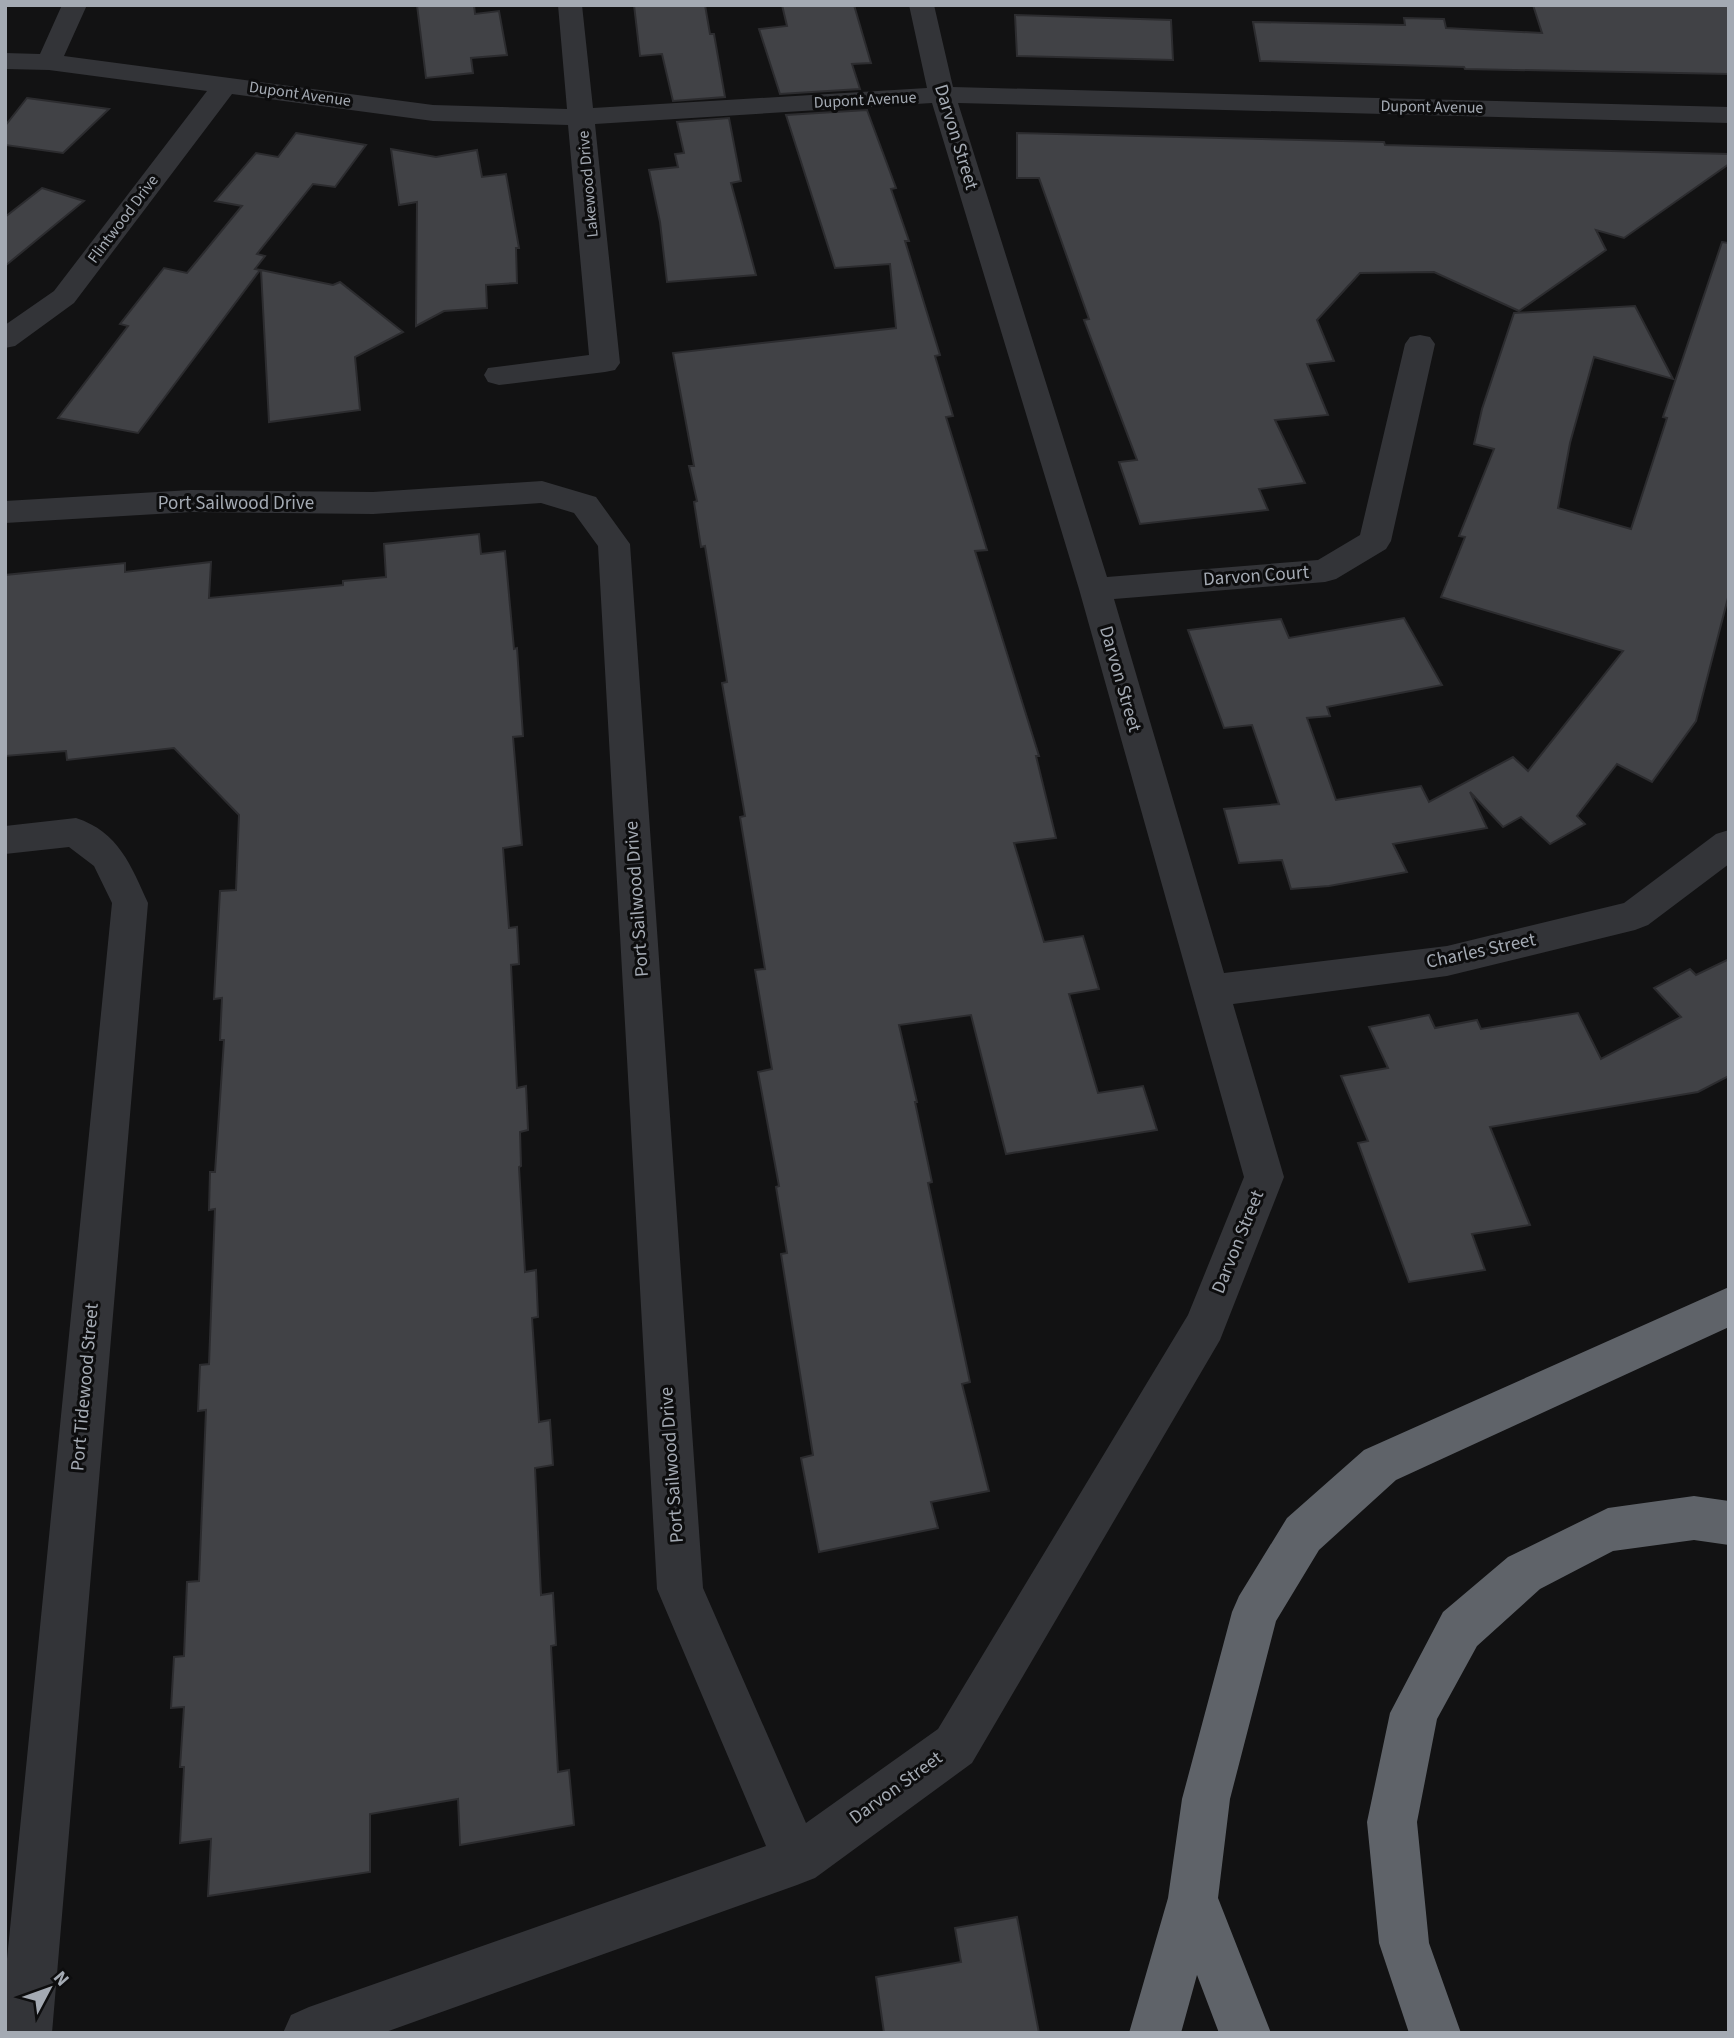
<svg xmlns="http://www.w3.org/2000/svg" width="1734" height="2038" viewBox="0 0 1734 2038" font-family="'Source Sans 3',sans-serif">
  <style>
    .building { fill: #414246; stroke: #2c2c2f; stroke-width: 2 }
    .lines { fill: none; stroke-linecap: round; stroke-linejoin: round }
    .minor { fill: #333438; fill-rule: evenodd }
    .motorway { fill: #5f6369; fill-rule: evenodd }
    .labels { text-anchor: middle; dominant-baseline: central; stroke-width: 6; stroke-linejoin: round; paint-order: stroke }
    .far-street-label { font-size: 16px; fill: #a4aab3; stroke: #0d0d0e }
    .street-label { font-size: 19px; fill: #a4aab3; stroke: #0d0d0e }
  </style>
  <rect width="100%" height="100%" fill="#121213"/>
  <g class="building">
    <path d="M 417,5 L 474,5 L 475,14 L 499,11 L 507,55 L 471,58 L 473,73 L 426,78 Z"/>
    <path d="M 634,5 L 705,5 L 710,34 L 714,34 L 725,97 L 673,101 L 662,54 L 640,56 Z"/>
    <path d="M 782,5 L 854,5 L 871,63 L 852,64 L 860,89 L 780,94 L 759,29 L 787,26 Z"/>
    <path d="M 1533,5 L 1729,5 L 1729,74 L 1465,69 L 1464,67 L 1260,61 L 1253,22 L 1405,25 L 1404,18 L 1444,19 L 1446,28 L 1542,33 Z"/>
    <path d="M 1015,15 L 1171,20 L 1173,60 L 1017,56 Z"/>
    <path d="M 27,98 L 109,109 L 63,153 L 5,145 L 5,126 Z"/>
    <path d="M 867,110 L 896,188 L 891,189 L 909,241 L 905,241 L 940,355 L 935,356 L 953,416 L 946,417 L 987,550 L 975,551 L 1039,756 L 1036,756 L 1056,838 L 1014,843 L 1044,942 L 1083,936 L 1099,989 L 1069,994 L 1098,1093 L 1143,1086 L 1157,1130 L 1006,1154 L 971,1015 L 899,1025 L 917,1102 L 915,1102 L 932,1182 L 928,1183 L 970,1382 L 962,1384 L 989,1491 L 931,1502 L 938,1528 L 819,1552 L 801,1458 L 813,1455 L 781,1254 L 787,1253 L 776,1187 L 779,1186 L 758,1072 L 772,1069 L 755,970 L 765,969 L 740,817 L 745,816 L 722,683 L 727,682 L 705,546 L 701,547 L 694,502 L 697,501 L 689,466 L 694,466 L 673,353 L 896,328 L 890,264 L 835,268 L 786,115 Z"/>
    <path d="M 729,118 L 741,181 L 731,183 L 756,275 L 667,282 L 660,222 L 649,170 L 678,167 L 675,154 L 684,153 L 677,122 Z"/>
    <path d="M 296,133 L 366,145 L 335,187 L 313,184 L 257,254 L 265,256 L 255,269 L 260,270 L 138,433 L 58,418 L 128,326 L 120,324 L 164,268 L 187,273 L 242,206 L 215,201 L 256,153 L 278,157 Z"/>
    <path d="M 1017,133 L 1384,142 L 1385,145 L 1729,154 L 1729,164 L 1624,238 L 1596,230 L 1606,250 L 1519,311 L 1434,272 L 1360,273 L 1317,320 L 1334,361 L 1307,364 L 1328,415 L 1275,420 L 1305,483 L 1259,489 L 1268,510 L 1140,524 L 1119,462 L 1137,460 L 1084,320 L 1089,319 L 1039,178 L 1017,178 Z"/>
    <path d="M 391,149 L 436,157 L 477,150 L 482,177 L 506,174 L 519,248 L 516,248 L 517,283 L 486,285 L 487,308 L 444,311 L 416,326 L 417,202 L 399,205 Z"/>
    <path d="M 42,188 L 84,201 L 5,266 L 5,217 Z"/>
    <path d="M 1722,242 L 1729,243 L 1729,594 L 1696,721 L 1652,782 L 1617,764 L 1577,816 L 1585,824 L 1550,844 L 1521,817 L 1503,827 L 1470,792 L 1487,828 L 1393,844 L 1407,872 L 1329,886 L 1291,889 L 1282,860 L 1239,863 L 1224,809 L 1279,804 L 1252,725 L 1224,728 L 1188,630 L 1281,619 L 1289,638 L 1404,618 L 1442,685 L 1327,707 L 1330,716 L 1307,718 L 1336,800 L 1421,786 L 1429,802 L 1513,757 L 1528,771 L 1623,651 L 1441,597 L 1465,537 L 1459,536 L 1494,449 L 1474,444 L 1482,409 L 1514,313 L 1635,306 L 1673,379 L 1594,357 L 1570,443 L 1558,508 L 1631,529 L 1667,418 L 1663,417 Z"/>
    <path d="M 261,270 L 333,285 L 340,282 L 403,332 L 355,357 L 360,410 L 269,422 Z"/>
    <path d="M 479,534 L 481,554 L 505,551 L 514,649 L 517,648 L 523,736 L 513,737 L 522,845 L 503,848 L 509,928 L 517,927 L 519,964 L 511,965 L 517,1088 L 526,1086 L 528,1130 L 520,1132 L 521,1166 L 519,1167 L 525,1272 L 536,1270 L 538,1317 L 532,1318 L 539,1422 L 550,1420 L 553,1465 L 535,1468 L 541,1595 L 553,1593 L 556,1645 L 551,1646 L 558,1772 L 569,1770 L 574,1825 L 460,1845 L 458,1799 L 370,1814 L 370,1872 L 208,1896 L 211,1839 L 180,1843 L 184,1767 L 180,1767 L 184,1707 L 171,1708 L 174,1657 L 184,1656 L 187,1582 L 199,1581 L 206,1410 L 198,1411 L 200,1365 L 209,1364 L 215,1209 L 209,1210 L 210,1172 L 215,1172 L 224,1040 L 220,1040 L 222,998 L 214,999 L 220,891 L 236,890 L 239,815 L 174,748 L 67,760 L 66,751 L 5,756 L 5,575 L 125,563 L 125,572 L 211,562 L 209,598 L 343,585 L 343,581 L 386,577 L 384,544 Z"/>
    <path d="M 1729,959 L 1729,1076 L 1698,1092 L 1490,1127 L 1530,1225 L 1472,1234 L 1485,1270 L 1409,1282 L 1358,1143 L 1368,1141 L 1341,1076 L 1388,1068 L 1369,1027 L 1429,1015 L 1435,1028 L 1477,1020 L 1481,1029 L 1578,1013 L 1601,1059 L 1681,1017 L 1654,988 L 1690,969 L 1696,975 Z"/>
    <path d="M 1017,1917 L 1039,2033 L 884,2033 L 876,1977 L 961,1962 L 955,1928 Z"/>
  </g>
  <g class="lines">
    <g class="minor">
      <path d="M 62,5 L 87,5 L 64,56 L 433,105 L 567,109 L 558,5 L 582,5 L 593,108 L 927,88 L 909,5 L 934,5 L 953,87 L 1729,107 L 1729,123 L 958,103 L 1107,577 L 1318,560 L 1360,535 L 1405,344 L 1410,337 L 1420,335 L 1430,337 L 1435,344 L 1391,541 L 1386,549 L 1336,579 L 1325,582 L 1114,599 L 1224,973 L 1447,946 L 1624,903 L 1716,834 L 1729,830 L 1729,864 L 1648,925 L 1635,930 L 1447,976 L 1233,1004 L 1284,1177 L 1220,1340 L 972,1763 L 815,1878 L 797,1885 L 383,2033 L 283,2033 L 291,2015 L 309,2007 L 766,1846 L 657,1589 L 598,546 L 574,513 L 541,503 L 373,514 L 191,512 L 5,523 L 5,501 L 191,490 L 373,492 L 542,481 L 596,497 L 630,544 L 703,1588 L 806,1823 L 938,1729 L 1188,1315 L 1244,1177 L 1079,589 L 932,103 L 595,124 L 620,363 L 615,370 L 605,372 L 499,385 L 488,382 L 484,375 L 488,368 L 589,355 L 568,125 L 433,121 L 232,94 L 74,303 L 15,346 L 5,348 L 5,325 L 54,291 L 207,91 L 49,70 L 5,69 L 5,53 L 40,54 Z"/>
      <path d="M 76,818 C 119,832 131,866 148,903 L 52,2033 L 5,2033 L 5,1979 L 112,903 L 94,866 L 69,847 L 5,854 L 5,826 Z"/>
    </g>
    <g class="motorway">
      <path d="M 1729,1287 L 1729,1327 L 1396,1480 L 1319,1550 L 1276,1621 L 1230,1799 L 1218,1898 L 1271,2033 L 1219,2033 L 1197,1975 L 1181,2033 L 1129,2033 L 1168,1898 L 1182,1799 L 1232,1612 L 1239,1596 L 1287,1518 L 1364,1450 Z"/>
      <path d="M 1694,1496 L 1729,1501 L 1729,1545 L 1694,1540 L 1613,1551 L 1540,1589 L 1477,1646 L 1437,1719 L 1417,1822 L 1429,1943 L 1461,2033 L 1409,2033 L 1379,1943 L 1367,1822 L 1390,1713 L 1443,1612 L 1508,1557 L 1608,1508 Z"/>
    </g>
  </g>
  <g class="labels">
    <g class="far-street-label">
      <text transform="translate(300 94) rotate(8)">Dupont Avenue</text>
      <text transform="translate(865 100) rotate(-3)">Dupont Avenue</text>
      <text transform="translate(1432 107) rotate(1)">Dupont Avenue</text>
      <text transform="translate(588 184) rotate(-95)">Lakewood Drive</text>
      <text transform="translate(123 219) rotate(-53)">Flintwood Drive</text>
    </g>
    <g class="street-label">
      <text transform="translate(956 137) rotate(73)">Darvon Street</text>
      <text x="236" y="503">Port Sailwood Drive</text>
      <text transform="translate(1256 576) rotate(-4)">Darvon Court</text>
      <text transform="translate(1120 679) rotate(74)">Darvon Street</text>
      <text transform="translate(637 899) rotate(-94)">Port Sailwood Drive</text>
      <text transform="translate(1481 951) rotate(-12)">Charles Street</text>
      <text transform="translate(1238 1242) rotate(-68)">Darvon Street</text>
      <text transform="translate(85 1387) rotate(-85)">Port Tidewood Street</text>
      <text transform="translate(672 1465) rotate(-94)">Port Sailwood Drive</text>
      <text transform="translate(896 1788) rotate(-36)">Darvon Street</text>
    </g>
  </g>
  <rect width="1734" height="2038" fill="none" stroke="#a4aab3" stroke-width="14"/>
  <g transform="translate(49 1989) rotate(49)" stroke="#0d0d0e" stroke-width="5" paint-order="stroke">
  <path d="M0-5L12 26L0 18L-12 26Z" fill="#a4aab3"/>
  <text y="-10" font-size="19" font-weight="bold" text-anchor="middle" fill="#a4aab3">N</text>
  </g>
</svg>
